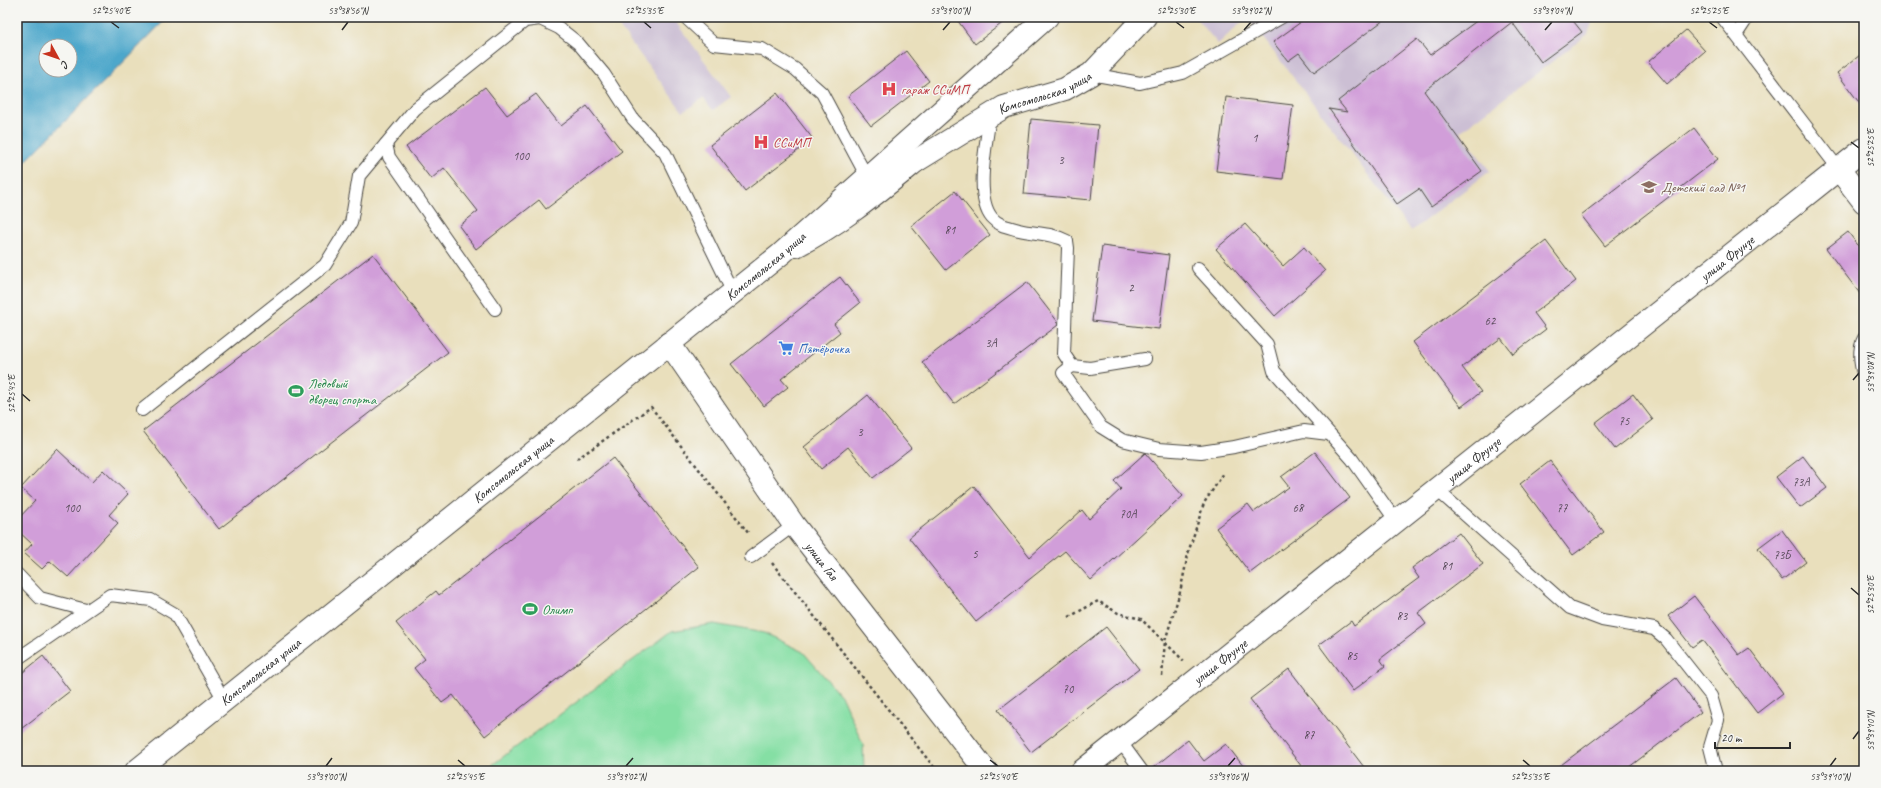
<svg xmlns="http://www.w3.org/2000/svg" width="1881" height="788" viewBox="0 0 1881 788" font-family="Caveat,sans-serif">
  <style>
    .industrial { fill: #ccbfd4 }
    .green { fill: #85dfa4; stroke: #588568 }
    .water { fill: #4da7cb; stroke: #3c697b; fill-rule: evenodd }
    .building { fill: #d19ed9 }
    .lines { fill: none; stroke-linecap: round; stroke-linejoin: round }
    .service-casing { stroke: #484641; stroke-width: 14 }
    .minor-casing { stroke: #484641; stroke-width: 24 }
    .tertiary-casing { stroke: #484641; stroke-width: 24 }
    .secondary-casing { stroke: #484641; stroke-width: 24 }
    .path { stroke: #484641; stroke-width: 2.5; stroke-dasharray: 3 3; stroke-linecap: butt }
    .service { stroke: #fff; stroke-width: 12 }
    .minor { stroke: #fff; stroke-width: 22 }
    .tertiary { stroke: #fff; stroke-width: 22 }
    .secondary { stroke: #fff; stroke-width: 22 }
    .ticks { fill: none; stroke: #2b2b2b; stroke-width: 1.5 }
    .labels { text-anchor: middle; dominant-baseline: central; stroke-width: 3; stroke-linejoin: round; paint-order: stroke }
    .number-label { font-size: 12px; fill: #544856 }
    .health-label { font-size: 14px; fill: #be3a42; stroke: #f6f6f2; text-anchor: start }
    .street-label { font-size: 14px; fill: #2b2b2b; stroke: #f6f6f2 }
    .education-label { font-size: 14px; fill: #785e54; stroke: #f6f6f2; text-anchor: start }
    .shop-label { font-size: 14px; fill: #366cbe; stroke: #f6f6f2; text-anchor: start }
    .leisure-label { font-size: 14px; fill: #27864d; stroke: #f6f6f2; text-anchor: start }
    .neatline { fill: none; stroke: #2b2b2b; stroke-width: 1.5 }
    .ticks-label { font-size: 10px; text-anchor: middle; fill: #2b2b2b }
  </style>
  <rect width="100%" height="100%" fill="#f6f6f2"/>
  <filter id="ink" filterUnits="userSpaceOnUse"><feTurbulence type="fractalNoise" baseFrequency=".025" numOctaves="2"/><feDisplacementMap in="SourceGraphic" scale="8" xChannelSelector="R" yChannelSelector="G"/><feConvolveMatrix kernelMatrix="1 2 1 2 8 2 1 2 1" color-interpolation-filters="sRGB"/></filter>
  <filter id="wash" filterUnits="userSpaceOnUse"><feTurbulence type="fractalNoise" baseFrequency=".012" numOctaves="4" result="noise"/><feDisplacementMap in="SourceGraphic" scale="16" xChannelSelector="R" yChannelSelector="G"/><feGaussianBlur stdDeviation="0.9" result="paint"/><feColorMatrix in="noise" values="0 0 0 0 0 0 0 0 0 0 0 0 0 0 0 0 0 1.4 0 .05"/><feComposite in="paint" operator="in"/></filter>
  <g filter="url(#wash)">
    <rect width="100%" height="100%" fill="#e9dfbc"/>
    <g class="industrial">
      <path d="M 612,17 L 672,17 L 731,97 L 713,110 L 703,98 L 683,112 Z"/>
      <path d="M 1195,17 L 1594,17 L 1588,34 L 1460,132 L 1490,171 L 1411,231 L 1247,17 L 1218,44 Z"/>
    </g>
    <path class="green" d="M 714,624 L 764,633 L 803,652 L 842,697 L 863,744 L 864,771 L 484,771 L 672,631 Z"/>
    <path class="water" d="M 17,17 L 168,17 L 17,170 ZM 46,46 L 70,46 L 70,70 L 46,70 Z"/>
    <g id="blocks">
      <g class="building">
        <path d="M 955,17 L 1010,17 L 975,44 Z"/>
        <path d="M 1308,17 L 1388,17 L 1314,72 L 1299,53 L 1288,61 L 1273,42 Z"/>
        <path d="M 1482,17 L 1570,17 L 1582,32 L 1541,62 L 1512,22 L 1424,91 L 1482,171 L 1431,207 L 1419,189 L 1397,204 L 1329,109 L 1347,112 L 1338,101 L 1417,39 L 1430,55 Z"/>
        <path d="M 1686,30 L 1705,51 L 1667,84 L 1648,62 Z"/>
        <path d="M 906,51 L 929,81 L 871,126 L 848,96 Z"/>
        <path d="M 1864,52 L 1864,109 L 1837,73 Z"/>
        <path d="M 485,87 L 507,115 L 536,94 L 561,126 L 587,106 L 622,151 L 546,209 L 539,200 L 476,249 L 459,226 L 478,211 L 444,168 L 431,179 L 406,147 Z"/>
        <path d="M 777,93 L 813,139 L 745,191 L 710,145 Z"/>
        <path d="M 1226,97 L 1293,105 L 1283,179 L 1216,171 Z"/>
        <path d="M 1031,119 L 1098,125 L 1091,200 L 1024,194 Z"/>
        <path d="M 1694,128 L 1718,159 L 1605,246 L 1581,215 Z"/>
        <path d="M 955,191 L 990,235 L 946,270 L 911,226 Z"/>
        <path d="M 1245,224 L 1283,266 L 1304,247 L 1325,271 L 1275,316 L 1216,249 Z"/>
        <path d="M 1848,232 L 1864,253 L 1864,299 L 1826,249 Z"/>
        <path d="M 1546,241 L 1576,281 L 1534,313 L 1546,329 L 1513,354 L 1501,338 L 1462,367 L 1481,392 L 1461,407 L 1413,342 Z"/>
        <path d="M 1102,246 L 1169,255 L 1159,329 L 1092,321 Z"/>
        <path d="M 373,254 L 448,352 L 219,529 L 143,431 Z"/>
        <path d="M 840,277 L 860,303 L 834,324 L 840,332 L 781,379 L 788,387 L 764,406 L 731,364 Z"/>
        <path d="M 1027,282 L 1058,322 L 1058,325 L 954,404 L 922,362 Z"/>
        <path d="M 1633,394 L 1653,420 L 1615,449 L 1595,423 Z"/>
        <path d="M 868,395 L 911,448 L 873,478 L 848,447 L 821,469 L 804,447 Z"/>
        <path d="M 57,449 L 92,482 L 103,470 L 128,494 L 109,515 L 118,523 L 68,577 L 50,561 L 42,569 L 24,553 L 32,544 L 17,530 L 17,520 L 35,501 L 21,488 Z"/>
        <path d="M 1315,452 L 1350,498 L 1250,573 L 1216,528 L 1248,504 L 1254,512 L 1289,487 L 1281,477 Z"/>
        <path d="M 1145,453 L 1183,496 L 1091,580 L 1065,551 L 976,622 L 909,538 L 974,486 L 1030,557 L 1082,510 L 1089,519 L 1121,489 L 1114,481 Z"/>
        <path d="M 1803,456 L 1827,488 L 1800,508 L 1776,477 Z"/>
        <path d="M 613,458 L 699,567 L 485,736 L 453,695 L 442,703 L 414,668 L 425,659 L 396,623 L 436,591 L 439,595 Z"/>
        <path d="M 1550,461 L 1604,532 L 1573,555 L 1520,484 Z"/>
        <path d="M 1782,530 L 1806,562 L 1782,580 L 1758,548 Z"/>
        <path d="M 1459,533 L 1483,564 L 1418,613 L 1426,624 L 1380,659 L 1385,666 L 1353,691 L 1319,645 L 1351,621 L 1354,626 L 1419,578 L 1412,568 Z"/>
        <path d="M 1694,596 L 1739,655 L 1749,648 L 1783,693 L 1757,713 L 1702,640 L 1692,647 L 1668,616 Z"/>
        <path d="M 1106,627 L 1139,669 L 1031,752 L 998,710 Z"/>
        <path d="M 43,656 L 70,691 L 17,732 L 17,677 Z"/>
        <path d="M 1289,669 L 1367,771 L 1305,771 L 1250,699 Z"/>
        <path d="M 1676,678 L 1701,712 L 1624,771 L 1553,771 Z"/>
        <path d="M 1188,740 L 1204,761 L 1226,744 L 1247,771 L 1149,771 Z"/>
      </g>
    </g>
  </g>
  <g filter="url(#ink)">
    <use href="#blocks" fill-opacity="0" stroke="#484641" stroke-width="1"/>
    <g class="lines">
      <g class="service-casing">
        <g id="service">
          <path d="M 685,17 L 714,44 L 762,49 L 795,69 L 822,93 L 867,177"/>
          <path d="M 1722,17 L 1838,168"/>
          <path d="M 1736,35 L 1748,17"/>
          <path d="M 1091,74 L 1140,83 L 1183,73 L 1282,17"/>
          <path d="M 990,115 C 987,141 974,197 992,218 C 999,226 1009,227 1019,230 C 1035,234 1053,233 1067,241 L 1068,248 L 1064,354 L 1072,366 L 1090,368 L 1145,359"/>
          <path d="M 386,144 L 389,157 L 495,309"/>
          <path d="M 1198,268 L 1267,344 L 1274,371 L 1352,459 L 1396,521"/>
          <path d="M 1864,338 C 1858,348 1860,366 1864,376"/>
          <path d="M 1072,366 L 1063,373 L 1101,427 L 1122,440 L 1159,449 L 1201,452 L 1234,447 L 1304,431 L 1329,434"/>
          <path d="M 142,410 L 325,265 L 351,223 L 359,176 L 415,109 L 525,21 L 540,19 L 559,28 L 578,43 L 604,74 L 633,119 L 665,153 L 733,293"/>
          <path d="M 1436,489 L 1570,608 L 1602,620 L 1654,629 L 1666,639 L 1711,696 L 1718,720 L 1710,747 L 1716,771"/>
          <path d="M 751,557 L 794,525"/>
          <path d="M 17,574 L 40,598 L 86,610"/>
          <path d="M 17,659 L 110,595 L 151,600 L 175,614 L 224,700"/>
          <path d="M 1120,741 L 1142,771"/>
        </g>
      </g>
      <g class="minor-casing">
        <g id="minor">
          <path id="s1" d="M 886,161 L 916,161 L 1004,107 L 1065,89 L 1091,74 L 1145,17"/>
          <path d="M 1838,168 L 1864,202"/>
          <path d="M 796,246 C 840,224 878,192 916,161"/>
          <path id="s2" d="M 1082,771 L 1864,149"/>
        </g>
      </g>
      <g class="tertiary-casing">
        <g id="tertiary">
          <path id="s3" d="M 669,343 L 794,525 L 986,771"/>
        </g>
      </g>
      <g class="secondary-casing">
        <g id="secondary">
          <path id="s4" d="M 136,771 L 781,254 L 1047,17"/>
        </g>
      </g>
      <g class="path">
        <path d="M 577,459 L 651,407 L 749,534"/>
        <path d="M 772,563 L 937,771"/>
        <path d="M 1069,617 L 1098,601 L 1118,613 L 1141,619 L 1184,661"/>
        <path d="M 1162,676 L 1165,641 L 1180,592 L 1189,550 L 1204,503 L 1224,473"/>
      </g>
      <use href="#service" class="service"/>
      <use href="#minor" class="minor"/>
      <use href="#tertiary" class="tertiary"/>
      <use href="#secondary" class="secondary"/>
    </g>
  </g>
  <path class="ticks" d="M 111,22 L 119,28M 644,22 L 651,28M 1176,22 L 1184,28M 1709,22 L 1717,28M 342,30 L 348,22M 943,30 L 950,22M 1244,30 L 1251,22M 1545,30 L 1552,22M 1851,142 L 1859,148M 1853,380 L 1859,373M 22,394 L 30,401M 1851,588 L 1859,595M 1853,739 L 1859,731M 458,760 L 465,766M 990,760 L 998,766M 1523,760 L 1530,766M 326,766 L 332,758M 626,766 L 633,758M 1228,766 L 1235,758M 1830,766 L 1836,758"/>
  <defs>
    <g id="hospital-bare" transform="scale(1.2)"><path d="M-5-5h3v3.5h4V-5h3V5h-3V1.5h-4V5h-3Z" fill="#e0444e" stroke="#f6f6f2" stroke-width="2.5" paint-order="stroke"/></g>
    <g id="school-bare" transform="scale(1.2)"><path d="M0-5L7-2L0 1L-7-2ZM-4 1L0 2.5L4 1V4Q0 6-4 4Z" fill="#8d6e63" stroke="#f6f6f2" stroke-width="2.5" paint-order="stroke"/></g>
    <g id="supermarket-bare" transform="scale(1.2)"><path d="M-6-5.5h2.5l.6 2H6L4.5 2H-2.5L-4.4-4H-6ZM-1.5 3.2a1.3 1.3 0 1 0 .1 0ZM3 3.2a1.3 1.3 0 1 0 .1 0Z" fill="#3f7fe0" stroke="#f6f6f2" stroke-width="2.5" paint-order="stroke"/></g>
    <g id="stadium-bare" transform="scale(1.2)"><path d="M0-5a6.5 5 0 1 0 0 10a6.5 5 0 1 0 0-10ZM-3.5-1.8h7v3.6h-7Z" fill="#2e9e5b" stroke="#f6f6f2" stroke-width="2.5" paint-order="stroke"/></g>
  </defs>
  <g fill-rule="evenodd">
    <use href="#hospital-bare" x="889" y="89"/>
    <use href="#hospital-bare" x="761" y="142"/>
    <use href="#school-bare" x="1649" y="187"/>
    <use href="#supermarket-bare" x="786" y="348"/>
    <use href="#stadium-bare" x="296" y="391"/>
    <use href="#stadium-bare" x="530" y="609"/>
  </g>
  <g class="labels">
    <g class="number-label">
      <text x="1255" y="138">1</text>
      <text x="521" y="156">100</text>
      <text x="1061" y="160">3</text>
      <text x="950" y="230">81</text>
      <text x="1131" y="288">2</text>
      <text x="1490" y="321">62</text>
      <text x="991" y="343">3А</text>
      <text x="1624" y="421">75</text>
      <text x="860" y="432">3</text>
      <text x="1801" y="482">73А</text>
      <text x="72" y="508">100</text>
      <text x="1298" y="508">68</text>
      <text x="1562" y="508">77</text>
      <text x="1128" y="514">70А</text>
      <text x="975" y="554">5</text>
      <text x="1782" y="555">73Б</text>
      <text x="1447" y="566">81</text>
      <text x="1402" y="616">83</text>
      <text x="1352" y="656">85</text>
      <text x="1068" y="689">70</text>
      <text x="1309" y="735">87</text>
    </g>
    <g class="health-label">
      <text x="901" y="89">гараж ССиМП</text>
      <text x="773" y="142">ССиМП</text>
    </g>
    <g class="street-label">
      <text stroke="none"><textPath href="#s1" startOffset="176">Комсомольская улица</textPath></text>
      <text stroke="none"><textPath href="#s2" startOffset="824">улица Фрунзе</textPath></text>
      <text stroke="none"><textPath href="#s4" startOffset="807">Комсомольская улица</textPath></text>
      <text stroke="none"><textPath href="#s2" startOffset="500">улица Фрунзе</textPath></text>
      <text stroke="none"><textPath href="#s4" startOffset="483">Комсомольская улица</textPath></text>
      <text stroke="none"><textPath href="#s3" startOffset="266">улица Гая</textPath></text>
      <text stroke="none"><textPath href="#s2" startOffset="176">улица Фрунзе</textPath></text>
      <text stroke="none"><textPath href="#s4" startOffset="159">Комсомольская улица</textPath></text>
    </g>
    <g class="education-label">
      <text x="1661" y="187">Детский сад №1</text>
    </g>
    <g class="shop-label">
      <text x="798" y="348">Пятёрочка</text>
    </g>
    <g class="leisure-label">
      <text x="308" y="383">Ледовый<tspan x="308" dy="16">дворец спорта</tspan></text>
      <text x="542" y="609">Олимп</text>
    </g>
  </g>
  <rect width="1881" height="788" fill="none" stroke="#f6f6f2" stroke-width="44"/>
  <g transform="translate(58 58) rotate(130)"><circle r="19" fill="#f6f6f2" stroke="#a5a5a2"/>
  <path d="M0-3L7 15L0 10L-7 15Z" fill="#c8321e"/>
  <text y="-6" font-size="11" font-weight="bold" text-anchor="middle" fill="#2b2b2b">С</text>
  </g>
  <path d="M1715 742v6h75v-6" fill="none" stroke="#2b2b2b" stroke-width="2"/>
  <text x="1721" y="742" font-size="12" fill="#2b2b2b" stroke="#f6f6f2" stroke-width="3" paint-order="stroke">20 m</text>
  <rect x="22" y="22" width="1837" height="744" class="neatline"/>
  <g class="ticks-label">
    <text x="111" y="14">52°25'40"E</text>
    <text x="348" y="14">53°38'56"N</text>
    <text x="644" y="14">52°25'35"E</text>
    <text x="950" y="14">53°39'00"N</text>
    <text x="1176" y="14">52°25'30"E</text>
    <text x="1251" y="14">53°39'02"N</text>
    <text x="1552" y="14">53°39'04"N</text>
    <text x="1709" y="14">52°25'25"E</text>
    <text transform="translate(1870 148) rotate(-90)" y="4">52°25'25"E</text>
    <text transform="translate(1870 373) rotate(-90)" y="4">53°39'08"N</text>
    <text transform="translate(11 394) rotate(-90)" y="4">52°25'45"E</text>
    <text transform="translate(1870 595) rotate(-90)" y="4">52°25'30"E</text>
    <text transform="translate(1870 731) rotate(-90)" y="4">53°39'10"N</text>
    <text x="326" y="780">53°39'00"N</text>
    <text x="465" y="780">52°25'45"E</text>
    <text x="626" y="780">53°39'02"N</text>
    <text x="998" y="780">52°25'40"E</text>
    <text x="1228" y="780">53°39'06"N</text>
    <text x="1530" y="780">52°25'35"E</text>
    <text x="1830" y="780">53°39'10"N</text>
  </g>
</svg>
